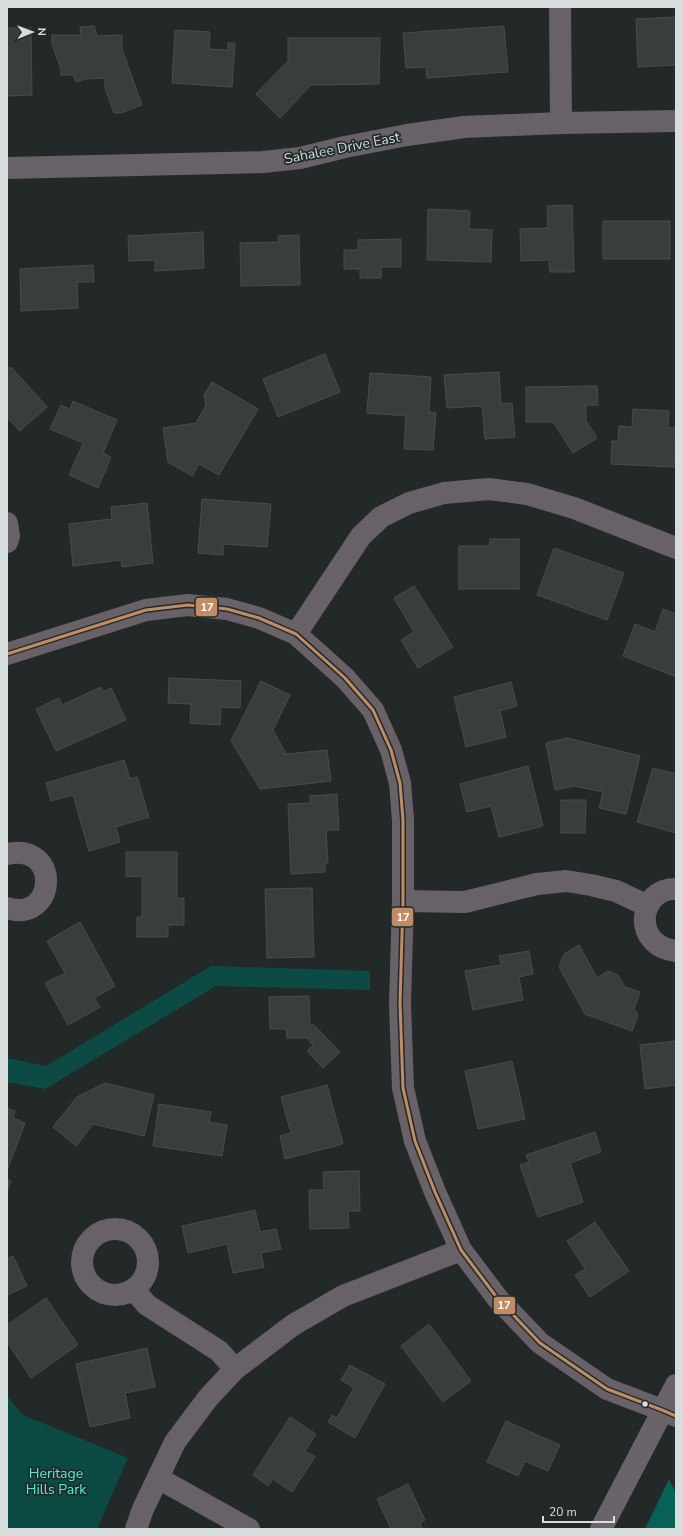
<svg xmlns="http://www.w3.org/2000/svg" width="683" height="1536" viewBox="0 0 683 1536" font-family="'Nunito Sans',sans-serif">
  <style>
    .green { fill: #0c4b43 }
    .forest { fill: #076157 }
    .building { fill: #393e3d; stroke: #484d4c }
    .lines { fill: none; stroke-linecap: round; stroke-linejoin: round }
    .street { stroke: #686168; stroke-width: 22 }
    .secondary { stroke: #6a646a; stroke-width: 22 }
    .bus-1-casing { stroke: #212b29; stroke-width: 6 }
    .bus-1 { stroke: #c18c65; stroke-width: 3 }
    .bus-dot { fill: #d7dddc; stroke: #212b29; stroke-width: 1.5 }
    .labels { text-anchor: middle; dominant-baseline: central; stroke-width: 3.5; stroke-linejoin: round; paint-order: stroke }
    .street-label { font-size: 14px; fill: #d7dddc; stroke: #212b29 }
    .park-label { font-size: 14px; fill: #4dedd5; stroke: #212b29 }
    .line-badge { stroke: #212b29; stroke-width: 1.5 }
    .badge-label { font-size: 11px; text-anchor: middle; font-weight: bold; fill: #fff }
  </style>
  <rect width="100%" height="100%" fill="#232928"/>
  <g class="green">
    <path d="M 211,966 L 370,971 L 370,990 L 216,986 L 45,1089 L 7,1082 L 7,1058 L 46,1066 Z"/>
    <path d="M 7,1396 L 23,1415 L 128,1458 L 97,1529 L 7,1529 Z"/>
  </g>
  <path class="forest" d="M 669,1479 L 676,1493 L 676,1529 L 645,1529 Z"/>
  <g class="building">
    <path d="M 676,17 L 676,65 L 638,67 L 636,19 Z"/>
    <path d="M 94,26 L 97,36 L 122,35 L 122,49 L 142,105 L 121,113 L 114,113 L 105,88 L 105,78 L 86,79 L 76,82 L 73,75 L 61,75 L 61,69 L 52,44 L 52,35 L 81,35 L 80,27 Z"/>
    <path d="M 504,26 L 508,72 L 427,78 L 426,67 L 406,68 L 403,33 Z"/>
    <path d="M 7,28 L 31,28 L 32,95 L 7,96 Z"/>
    <path d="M 175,30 L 210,32 L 209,49 L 228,50 L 228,43 L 235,43 L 232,87 L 172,83 Z"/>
    <path d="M 288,38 L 380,38 L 379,84 L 311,85 L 280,118 L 256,94 L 288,61 Z"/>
    <path d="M 572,205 L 574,272 L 550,272 L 549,260 L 521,261 L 520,229 L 548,228 L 547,206 Z"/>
    <path d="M 428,209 L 470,211 L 469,229 L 492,230 L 491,262 L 427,260 Z"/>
    <rect x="603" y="221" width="67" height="38"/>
    <path d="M 203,232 L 204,268 L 155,271 L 155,260 L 129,261 L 128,236 Z"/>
    <path d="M 299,235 L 300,285 L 241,286 L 240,243 L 279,242 L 278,236 Z"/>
    <path d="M 401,239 L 401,267 L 381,267 L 381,278 L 360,278 L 360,269 L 344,269 L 344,250 L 358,250 L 358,240 Z"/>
    <path d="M 93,265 L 94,282 L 77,282 L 78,308 L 21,311 L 20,269 Z"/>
    <path d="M 325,354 L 340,392 L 278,417 L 263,379 Z"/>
    <path d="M 7,368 L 12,368 L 47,407 L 20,431 L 7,417 Z"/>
    <path d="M 499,372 L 501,404 L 512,403 L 515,437 L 485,439 L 482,406 L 447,408 L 444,375 Z"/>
    <path d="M 370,373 L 431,377 L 429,412 L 436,413 L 433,450 L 404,449 L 406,416 L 367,413 Z"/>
    <path d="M 212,382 L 258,409 L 219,475 L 199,464 L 192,476 L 168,462 L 163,428 L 196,423 L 206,405 L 204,395 Z"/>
    <path d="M 597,386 L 598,405 L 586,405 L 586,421 L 597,438 L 573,453 L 553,422 L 526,422 L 526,387 Z"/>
    <path d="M 73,401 L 117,420 L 103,453 L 111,457 L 98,488 L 69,475 L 83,443 L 50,429 L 61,405 L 70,409 Z"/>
    <path d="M 633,409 L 669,411 L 668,427 L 676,428 L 674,467 L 611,464 L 612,441 L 618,441 L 619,426 L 632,427 Z"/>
    <path d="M 202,499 L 271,504 L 267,547 L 223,544 L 223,555 L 198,553 Z"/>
    <path d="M 147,503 L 153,563 L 122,567 L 121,560 L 73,566 L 69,524 L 112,519 L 111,507 Z"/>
    <path d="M 490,539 L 519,539 L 519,589 L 459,589 L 459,546 L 490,546 Z"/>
    <path d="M 554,548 L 624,573 L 607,620 L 537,595 Z"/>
    <path d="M 414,586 L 453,647 L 418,668 L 401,640 L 414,632 L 394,598 Z"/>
    <path d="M 663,609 L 676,614 L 676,671 L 674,676 L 623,656 L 635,624 L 655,632 Z"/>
    <path d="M 169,678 L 241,681 L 240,708 L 221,707 L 220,725 L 190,723 L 191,704 L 168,703 Z"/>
    <path d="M 261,681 L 290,695 L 273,730 L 286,754 L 327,750 L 331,781 L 260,789 L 231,741 Z"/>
    <path d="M 511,682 L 517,706 L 500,711 L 506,737 L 466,747 L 454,697 Z"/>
    <path d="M 101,687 L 103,692 L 111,688 L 126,720 L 56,751 L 36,709 L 59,698 L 62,705 Z"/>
    <path d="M 567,738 L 640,756 L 626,814 L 599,808 L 603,792 L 574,786 L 555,790 L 546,743 Z"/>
    <path d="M 124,760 L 130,779 L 137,777 L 149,817 L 116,827 L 120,842 L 89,851 L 73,795 L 51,801 L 46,783 Z"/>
    <path d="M 528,766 L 543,826 L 499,837 L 491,806 L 467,812 L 460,784 Z"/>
    <path d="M 653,768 L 676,774 L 676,833 L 637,822 Z"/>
    <path d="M 337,794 L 339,830 L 326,830 L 328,863 L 325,863 L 325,872 L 291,874 L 288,804 L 310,803 L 310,796 Z"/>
    <path d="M 561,800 L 586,800 L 585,833 L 561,833 Z"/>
    <path d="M 126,852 L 177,852 L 177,898 L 184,898 L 184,925 L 168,925 L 168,937 L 137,937 L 137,917 L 142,917 L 142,877 L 126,876 Z"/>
    <path d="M 312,888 L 314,957 L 267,958 L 265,889 Z"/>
    <path d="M 80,922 L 115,986 L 94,998 L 100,1007 L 68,1025 L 45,983 L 65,973 L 47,941 Z"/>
    <path d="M 579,945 L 597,978 L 608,971 L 618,975 L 625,987 L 640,992 L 634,1009 L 638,1015 L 632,1031 L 585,1014 L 559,967 L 564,954 Z"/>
    <path d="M 529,951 L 533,974 L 519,977 L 523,1000 L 473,1010 L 465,971 L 501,965 L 499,956 Z"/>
    <path d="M 309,996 L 310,1025 L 314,1025 L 340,1052 L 323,1068 L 307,1051 L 313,1045 L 307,1038 L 287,1038 L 286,1029 L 270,1029 L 269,997 Z"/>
    <path d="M 676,1041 L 676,1085 L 645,1089 L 640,1045 Z"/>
    <path d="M 512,1061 L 525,1119 L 478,1129 L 465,1071 Z"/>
    <path d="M 105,1083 L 154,1095 L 144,1136 L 93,1124 L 76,1146 L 53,1127 L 77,1097 Z"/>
    <path d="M 327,1085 L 343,1144 L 285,1159 L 280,1136 L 291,1133 L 281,1097 Z"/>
    <path d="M 159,1104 L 211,1112 L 209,1122 L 227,1125 L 222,1156 L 153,1146 Z"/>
    <path d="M 7,1108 L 15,1111 L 13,1118 L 25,1123 L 7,1171 Z"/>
    <path d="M 595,1132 L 601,1152 L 570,1163 L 583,1202 L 538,1217 L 520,1165 L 529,1162 L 526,1155 Z"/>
    <path d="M 359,1171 L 360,1211 L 348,1211 L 349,1228 L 310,1229 L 309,1190 L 324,1190 L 323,1172 Z"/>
    <path d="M 7,1179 L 11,1181 L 7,1192 Z"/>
    <path d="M 255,1210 L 260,1232 L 276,1229 L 281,1249 L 261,1253 L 264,1267 L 233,1273 L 227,1244 L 188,1253 L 182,1226 Z"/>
    <path d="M 595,1222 L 629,1271 L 590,1297 L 575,1275 L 585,1269 L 567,1241 Z"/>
    <path d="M 13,1256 L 27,1286 L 7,1295 L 7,1259 Z"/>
    <path d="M 46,1298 L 78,1345 L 31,1378 L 7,1342 L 7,1325 Z"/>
    <path d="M 429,1324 L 471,1381 L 443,1402 L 401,1346 Z"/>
    <path d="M 147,1348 L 155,1387 L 125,1393 L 130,1418 L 90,1427 L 76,1364 Z"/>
    <path d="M 350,1365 L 385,1384 L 355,1438 L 328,1422 L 332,1415 L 337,1418 L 354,1388 L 341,1380 Z"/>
    <path d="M 290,1417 L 316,1434 L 305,1451 L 315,1457 L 292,1492 L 273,1479 L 268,1486 L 253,1475 Z"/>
    <path d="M 506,1421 L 560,1445 L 548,1471 L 525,1461 L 518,1476 L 487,1462 Z"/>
    <path d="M 408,1484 L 425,1520 L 420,1523 L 423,1529 L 391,1529 L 377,1499 Z"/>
  </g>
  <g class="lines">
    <g class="street">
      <path d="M 560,7 L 561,123"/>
      <path d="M 7,168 L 263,162 L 300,158 L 345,147 L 407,135 L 464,127 L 561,123 L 676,121"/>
      <path d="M 7,523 L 9,536 L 7,542"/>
      <path d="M 296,634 L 361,536 L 381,517 L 409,503 L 444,493 L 489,489 L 527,494 L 574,508 L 676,548"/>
      <path d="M 7,654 L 146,610 L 188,605 L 227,609 L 259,618 L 296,634 L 345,678 L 373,710 L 391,750 L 400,783 L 403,820 L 403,901 L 400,1003 L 403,1088 L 415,1141 L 435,1192 L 461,1250 L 498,1299 L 540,1343 L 607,1389 L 662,1410 L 676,1416"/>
      <path d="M 7,854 C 62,842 56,924 7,908"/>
      <path d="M 676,889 C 638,888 631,946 676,951"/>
      <path d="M 403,901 L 465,902 L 537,884 L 566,881 L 591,885 L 616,891 L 648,906"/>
      <circle cx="115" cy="1262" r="33"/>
      <path d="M 134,1290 L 147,1305 L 219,1351 L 235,1369"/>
      <path d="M 158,1478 L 249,1529"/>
      <path d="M 136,1529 L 143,1509 L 175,1442 L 208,1398 L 235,1369 L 293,1325 L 343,1296 L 461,1250"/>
    </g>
    <path class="secondary" d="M 601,1529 L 676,1385"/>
    <g class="bus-1-casing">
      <path id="bus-1" d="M 7,654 L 146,610 L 188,605 L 227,609 L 259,618 L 296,634 L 345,678 L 373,710 L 391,750 L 400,783 L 403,820 L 403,901 L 400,1003 L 403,1088 L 415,1141 L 435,1192 L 461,1250 L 498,1299 L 540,1343 L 607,1389 L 662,1410 L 676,1416"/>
    </g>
    <use href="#bus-1" class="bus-1"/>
  </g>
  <circle class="bus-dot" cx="645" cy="1404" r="3.5"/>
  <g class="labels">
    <g class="street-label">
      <text transform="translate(342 148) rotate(-11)">Sahalee Drive East</text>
    </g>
    <g class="park-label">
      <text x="56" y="1473">Heritage<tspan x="56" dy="16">Hills Park</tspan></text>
    </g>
  </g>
  <g class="line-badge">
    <rect x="195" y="597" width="23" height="20" rx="4" fill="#c18c65"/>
    <rect x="391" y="907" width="23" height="20" rx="4" fill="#c18c65"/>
    <rect x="493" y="1296" width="23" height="19" rx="4" fill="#c18c65"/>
  </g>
  <g class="badge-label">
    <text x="207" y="611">17</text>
    <text x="403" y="921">17</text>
    <text x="504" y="1309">17</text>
  </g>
  <rect width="683" height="1536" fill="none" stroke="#d7dddc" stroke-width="16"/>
  <g transform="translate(32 32) rotate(89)" stroke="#212b29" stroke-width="3" paint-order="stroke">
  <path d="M0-3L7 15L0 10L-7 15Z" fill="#d7dddc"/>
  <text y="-6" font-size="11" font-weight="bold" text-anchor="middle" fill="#d7dddc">N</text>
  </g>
  <path d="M543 1516v6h71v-6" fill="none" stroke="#d7dddc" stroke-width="2"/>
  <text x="549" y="1516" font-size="12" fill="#d7dddc" stroke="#212b29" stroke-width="3" paint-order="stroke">20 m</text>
</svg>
